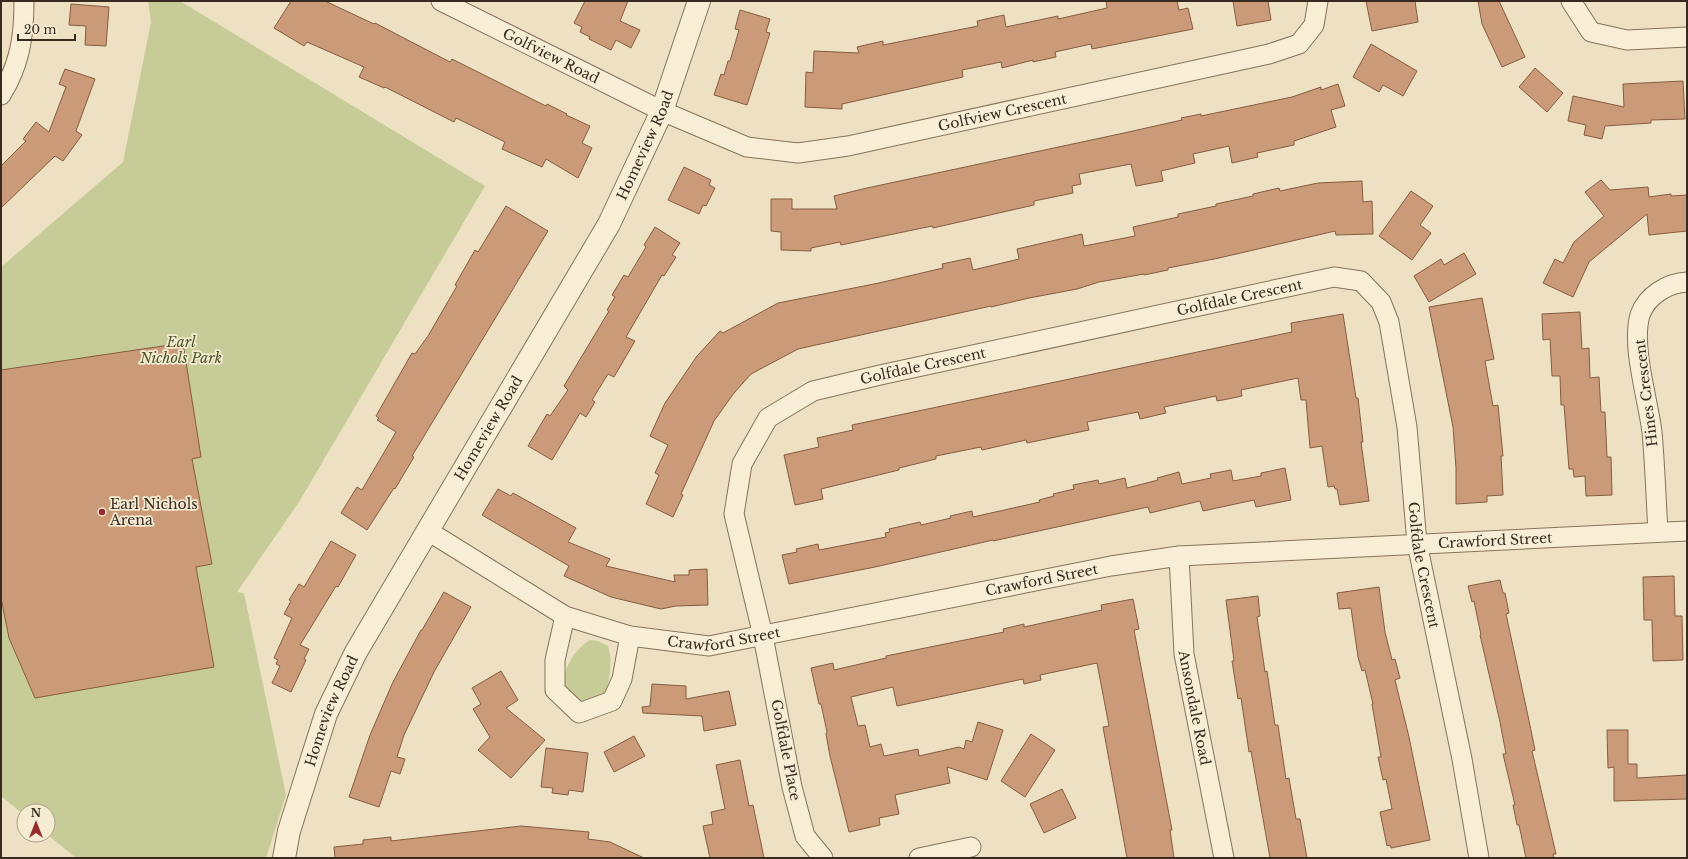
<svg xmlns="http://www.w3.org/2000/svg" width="1688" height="859" viewBox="0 0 1688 859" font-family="'Libre Baskerville',serif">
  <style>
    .green { fill: #c6cb97 }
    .building { fill: #cb9b79; stroke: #865c40 }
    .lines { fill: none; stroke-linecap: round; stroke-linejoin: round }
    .minor-casing { stroke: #88725a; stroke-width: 21 }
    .tertiary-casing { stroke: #88725a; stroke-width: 24 }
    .minor { stroke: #f8eed6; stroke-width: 19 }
    .tertiary { stroke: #f8eed6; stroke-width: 22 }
    .poi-dot { fill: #962b2c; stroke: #f5ebd3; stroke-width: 1.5 }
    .labels { text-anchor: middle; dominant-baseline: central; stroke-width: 3.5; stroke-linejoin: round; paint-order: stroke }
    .street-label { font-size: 14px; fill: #382a1e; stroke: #f5ebd3 }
    .park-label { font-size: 14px; font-style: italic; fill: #485425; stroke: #f5ebd3 }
    .poi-label { font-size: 14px; fill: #382a1e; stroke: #f5ebd3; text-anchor: start }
  </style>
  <rect width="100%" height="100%" fill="#eee1c3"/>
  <g class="green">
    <path d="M 148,1 L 180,1 L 485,186 L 299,502 L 237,592 L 244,593 L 286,795 L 266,858 L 76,858 L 48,835 L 48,811 L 24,811 L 24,815 L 1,796 L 1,267 L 123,162 L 151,22 Z"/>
    <path d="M 590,640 L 598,641 L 608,646 C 611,655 611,661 610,671 C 608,693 603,701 580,701 L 564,686 C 563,668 574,650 590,640 Z"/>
  </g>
  <g class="building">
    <path d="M 291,1 L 325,1 L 374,24 L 375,23 L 450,62 L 452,59 L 546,106 L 547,104 L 567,114 L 566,115 L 590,126 L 582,143 L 592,148 L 578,178 L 546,159 L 542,167 L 502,149 L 505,142 L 456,118 L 454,122 L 385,87 L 384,88 L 359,77 L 364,67 L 307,42 L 304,46 L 274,28 Z"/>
    <path d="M 585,1 L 628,1 L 620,21 L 640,30 L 631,48 L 616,40 L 611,50 L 589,39 L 590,37 L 580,32 L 582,27 L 574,23 Z"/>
    <path d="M 1106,1 L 1177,1 L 1179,10 L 1188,8 L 1193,29 L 1092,49 L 1091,44 L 1055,52 L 1056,57 L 1033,62 L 1033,60 L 1002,68 L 1001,62 L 962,70 L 963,77 L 842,104 L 842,109 L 805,107 L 806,72 L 813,73 L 814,51 L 859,53 L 857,47 L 883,41 L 883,45 L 978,26 L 977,21 L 1004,15 L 1006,27 L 1058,16 L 1058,19 L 1107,8 Z"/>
    <path d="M 1233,1 L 1268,1 L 1271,20 L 1237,26 Z"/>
    <path d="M 1366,1 L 1415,1 L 1418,22 L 1372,31 Z"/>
    <path d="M 1478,1 L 1499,1 L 1525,57 L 1502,67 L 1482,24 Z"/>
    <path d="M 71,4 L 109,7 L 106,46 L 85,45 L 86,26 L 69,25 Z"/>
    <path d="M 740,10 L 770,19 L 766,32 L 770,33 L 747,105 L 714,95 L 721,74 L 724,75 L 728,61 L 730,61 L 739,30 L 735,29 Z"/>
    <path d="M 1371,44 L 1417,71 L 1403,96 L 1383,85 L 1379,92 L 1353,77 Z"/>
    <path d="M 1535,68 L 1563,93 L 1547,112 L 1519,87 Z"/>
    <path d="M 65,69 L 95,79 L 76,131 L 82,135 L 63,161 L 55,156 L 1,208 L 1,166 L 26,141 L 23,139 L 36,122 L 49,132 L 66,87 L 59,84 Z"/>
    <path d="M 1683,81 L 1685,119 L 1651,120 L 1651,123 L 1605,126 L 1602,139 L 1584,135 L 1586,125 L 1568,121 L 1573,96 L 1624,107 L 1623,84 Z"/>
    <path d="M 1338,84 L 1345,106 L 1331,110 L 1336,127 L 1294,141 L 1294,145 L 1257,153 L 1258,157 L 1232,163 L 1229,146 L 1193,154 L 1195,163 L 1161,171 L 1163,181 L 1136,186 L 1131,164 L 1079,174 L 1081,184 L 1072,186 L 1073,193 L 1034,201 L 1034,205 L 933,228 L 932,226 L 841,245 L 840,242 L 811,248 L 811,251 L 781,250 L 781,232 L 771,231 L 771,199 L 792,199 L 792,209 L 837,209 L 834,196 L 867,188 L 1124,133 L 1182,120 L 1181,118 L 1201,114 L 1201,116 L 1292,97 L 1321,87 L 1321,90 Z"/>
    <path d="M 684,167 L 711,180 L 709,185 L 715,188 L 706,206 L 703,205 L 699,214 L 668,200 Z"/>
    <path d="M 1601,180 L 1610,190 L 1648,187 L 1649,197 L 1671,194 L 1671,196 L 1687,195 L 1687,231 L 1649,235 L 1647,214 L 1589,262 L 1573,297 L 1543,283 L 1555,259 L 1563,263 L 1574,242 L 1604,216 L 1585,192 Z"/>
    <path d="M 1362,181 L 1363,202 L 1372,201 L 1373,234 L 1336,235 L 1335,231 L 1219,258 L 1168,268 L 1168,270 L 1144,275 L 1144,274 L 1099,282 L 1077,289 L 1029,298 L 991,307 L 991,306 L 798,349 L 751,374 L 734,393 L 714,421 L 681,494 L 683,495 L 673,517 L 646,504 L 659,475 L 655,473 L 668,445 L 650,436 L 665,403 L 697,356 L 720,331 L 723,333 L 778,303 L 879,283 L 943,268 L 942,264 L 970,258 L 973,270 L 1019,259 L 1017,249 L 1082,234 L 1084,246 L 1135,236 L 1133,227 L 1178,217 L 1178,214 L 1216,206 L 1216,204 L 1253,196 L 1253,194 L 1279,188 L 1280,191 L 1318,183 Z"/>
    <path d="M 1411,191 L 1433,206 L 1420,225 L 1431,233 L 1412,260 L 1379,236 Z"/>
    <path d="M 506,206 L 548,231 L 412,456 L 414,457 L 395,489 L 394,488 L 367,530 L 341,513 L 357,487 L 362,490 L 396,432 L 377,420 L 379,418 L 376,416 L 412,353 L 415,354 L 428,336 L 457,286 L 455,285 L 475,250 L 478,252 Z"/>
    <path d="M 655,227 L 680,243 L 672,255 L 676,257 L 664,276 L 662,275 L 626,337 L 635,341 L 614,377 L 608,374 L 592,400 L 595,402 L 586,417 L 580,413 L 552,460 L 528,446 L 547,414 L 550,416 L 568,390 L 564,386 L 609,311 L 607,310 L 615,297 L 612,295 L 624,275 L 628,277 L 646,247 L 644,245 Z"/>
    <path d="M 1464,253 L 1476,274 L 1429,302 L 1414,276 L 1441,259 L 1444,265 Z"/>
    <path d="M 1482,298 L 1494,359 L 1485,361 L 1493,406 L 1498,405 L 1503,456 L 1501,456 L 1503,495 L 1487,496 L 1487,502 L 1456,504 L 1456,468 L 1453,427 L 1429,307 Z"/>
    <path d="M 1580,312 L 1582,349 L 1589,348 L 1590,378 L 1599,377 L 1601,412 L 1605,412 L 1607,457 L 1611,457 L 1612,495 L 1586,496 L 1585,476 L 1574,477 L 1573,469 L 1569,469 L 1564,405 L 1561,405 L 1560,376 L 1552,376 L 1550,339 L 1543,340 L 1542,314 Z"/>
    <path d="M 1343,314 L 1356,398 L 1358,398 L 1363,442 L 1361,442 L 1369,501 L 1340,505 L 1337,489 L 1335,489 L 1334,486 L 1328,487 L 1322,446 L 1310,448 L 1306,400 L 1301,400 L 1298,378 L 1241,390 L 1242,396 L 1228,399 L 1217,401 L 1216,396 L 1164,407 L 1166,413 L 1140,419 L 1138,412 L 1087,422 L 1089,430 L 1027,443 L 1026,440 L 982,450 L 981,447 L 936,456 L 936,459 L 899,468 L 899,470 L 821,489 L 823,499 L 795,505 L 784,455 L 819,447 L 817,438 L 853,430 L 852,425 L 1292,332 L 1291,323 Z"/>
    <path d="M 183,343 L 201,457 L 192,459 L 212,564 L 196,567 L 214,667 L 35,698 L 9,638 L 1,598 L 1,370 Z"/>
    <path d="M 1285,468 L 1291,500 L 1256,507 L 1254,500 L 1203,511 L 1200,501 L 1150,513 L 1148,507 L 993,541 L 993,540 L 875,567 L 789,584 L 782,555 L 797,552 L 796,549 L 818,544 L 819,550 L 886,537 L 885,533 L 890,532 L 889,529 L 920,522 L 921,525 L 951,518 L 950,516 L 972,511 L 973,517 L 1040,502 L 1039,500 L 1054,496 L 1053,494 L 1074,489 L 1073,485 L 1098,480 L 1099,484 L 1125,478 L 1127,488 L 1158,480 L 1157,478 L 1179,472 L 1182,484 L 1211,478 L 1210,474 L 1231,470 L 1233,481 L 1261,476 L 1261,473 Z"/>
    <path d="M 498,489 L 511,496 L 513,493 L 576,528 L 568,542 L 610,559 L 606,566 L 675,582 L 674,575 L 689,575 L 689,570 L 707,569 L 708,605 L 676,606 L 661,609 L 611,597 L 564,576 L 569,566 L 482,515 Z"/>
    <path d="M 331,541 L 356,555 L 338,587 L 336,586 L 300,645 L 309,649 L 304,659 L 306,660 L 291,692 L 272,683 L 280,666 L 276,664 L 278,660 L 274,658 L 292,618 L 284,614 L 291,601 L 289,600 L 299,584 L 304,587 Z"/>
    <path d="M 1674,576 L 1675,616 L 1682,616 L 1683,660 L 1653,661 L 1652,620 L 1644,620 L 1643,577 Z"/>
    <path d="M 1500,580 L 1503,593 L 1505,593 L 1509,613 L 1506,614 L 1528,716 L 1535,750 L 1532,751 L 1556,854 L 1553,854 L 1554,858 L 1526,858 L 1519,825 L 1517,825 L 1513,805 L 1515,805 L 1503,754 L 1506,754 L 1500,722 L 1480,635 L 1481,635 L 1474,601 L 1472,602 L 1468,586 Z"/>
    <path d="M 1379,587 L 1385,632 L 1392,660 L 1395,659 L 1400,678 L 1395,680 L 1409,737 L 1430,840 L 1391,848 L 1390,845 L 1387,846 L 1380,812 L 1392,809 L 1386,779 L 1383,780 L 1378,757 L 1381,757 L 1372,704 L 1373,704 L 1365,670 L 1362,671 L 1358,657 L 1351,608 L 1339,609 L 1337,593 Z"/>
    <path d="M 444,592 L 471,607 L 434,672 L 404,735 L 397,757 L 405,759 L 400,774 L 391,771 L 379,807 L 349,797 L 370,735 L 393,682 L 421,630 L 422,630 Z"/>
    <path d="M 1258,596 L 1260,616 L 1257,617 L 1265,672 L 1267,671 L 1275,725 L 1278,725 L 1286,779 L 1289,778 L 1296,819 L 1300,819 L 1307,858 L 1270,858 L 1251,751 L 1249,752 L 1241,698 L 1238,699 L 1232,661 L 1234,661 L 1226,600 Z"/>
    <path d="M 1133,599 L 1139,629 L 1134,630 L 1172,830 L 1170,830 L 1174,858 L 1127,858 L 1103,727 L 1109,726 L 1097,663 L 1040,675 L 1041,680 L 1024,684 L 1023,679 L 897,706 L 893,687 L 851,697 L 858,726 L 865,725 L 870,747 L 881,744 L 884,756 L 918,749 L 919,756 L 959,747 L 964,749 L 966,740 L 972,742 L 978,722 L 1003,730 L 987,780 L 947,767 L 950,783 L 895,795 L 899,814 L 879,818 L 880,825 L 849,832 L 830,756 L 826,734 L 827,732 L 821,704 L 819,704 L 811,668 L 833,663 L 834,670 L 886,658 L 886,656 L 1004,632 L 1003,629 L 1024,624 L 1024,627 L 1102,610 L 1101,605 Z"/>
    <path d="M 501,671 L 518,700 L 506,708 L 545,740 L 511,778 L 478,750 L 490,737 L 473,709 L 481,704 L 472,688 Z"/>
    <path d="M 652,684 L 686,686 L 686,699 L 729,691 L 736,725 L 704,731 L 702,716 L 643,713 L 642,707 L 650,706 Z"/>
    <path d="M 1607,730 L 1628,730 L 1628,764 L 1637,764 L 1637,778 L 1687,775 L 1687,799 L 1614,801 L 1614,767 L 1608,768 Z"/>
    <path d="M 1031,734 L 1055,750 L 1025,797 L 1001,781 Z"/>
    <path d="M 634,736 L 645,756 L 614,772 L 604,752 Z"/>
    <path d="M 546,748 L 588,753 L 583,792 L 569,790 L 568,795 L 552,793 L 553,788 L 541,787 Z"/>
    <path d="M 740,760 L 749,806 L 753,805 L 764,858 L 710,858 L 703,826 L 713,824 L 711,812 L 725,809 L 716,765 Z"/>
    <path d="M 1062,789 L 1076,818 L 1044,833 L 1030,804 Z"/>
    <path d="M 521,826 L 589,832 L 588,839 L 610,842 L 644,858 L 335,858 L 334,847 L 363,844 L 363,840 L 391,837 L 391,841 Z"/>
  </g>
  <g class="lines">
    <g class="minor-casing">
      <g id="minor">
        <path id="s1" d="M 441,1 L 662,111 L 747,147 L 798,153 L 848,146 L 1269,54 L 1299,44 L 1314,25 L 1318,1"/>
        <path d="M 1571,1 L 1591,32 L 1627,40 L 1687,37"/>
        <path d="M 1,95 C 20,64 24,37 24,1"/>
        <path id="s2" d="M 428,531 L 565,616 L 630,636 L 709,646 L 1111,566 L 1179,556 L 1687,531"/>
        <path d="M 1658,532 C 1656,499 1655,465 1652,432 C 1648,399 1631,346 1640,315 C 1647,295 1668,283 1687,282"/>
        <path id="s3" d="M 1179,556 L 1184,654 L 1224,858"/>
        <path d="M 565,616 L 555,660 L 555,690 L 579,713 L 612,701 L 622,679 L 630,636"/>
        <path id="s4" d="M 823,858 L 805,836 L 792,787 L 763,636 L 734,514 L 742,464 L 768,418 L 813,391 L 880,375 L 1334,277 L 1361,281 L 1381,302 L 1389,322 L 1407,427 L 1417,543 L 1462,759 L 1479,858"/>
        <path d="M 919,858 L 971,847"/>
      </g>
    </g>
    <g class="tertiary-casing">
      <g id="tertiary">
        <path id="s5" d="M 284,858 L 289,831 L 326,714 L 356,652 L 609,224 L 662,111 L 699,1"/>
      </g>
    </g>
    <use href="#minor" class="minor"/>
    <use href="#tertiary" class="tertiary"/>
  </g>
  <circle class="poi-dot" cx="102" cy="512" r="4"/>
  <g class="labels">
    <g class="street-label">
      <text stroke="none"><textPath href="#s1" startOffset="123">Golfview Road</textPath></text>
      <text stroke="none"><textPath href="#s1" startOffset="599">Golfview Crescent</textPath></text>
      <text stroke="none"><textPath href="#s5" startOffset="803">Homeview Road</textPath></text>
      <text stroke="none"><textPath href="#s4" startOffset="951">Golfdale Crescent</textPath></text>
      <text stroke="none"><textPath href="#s4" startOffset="627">Golfdale Crescent</textPath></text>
      <text transform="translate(1646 393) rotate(-97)">Hines Crescent</text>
      <text stroke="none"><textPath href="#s5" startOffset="479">Homeview Road</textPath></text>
      <text stroke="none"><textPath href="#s2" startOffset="1104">Crawford Street</textPath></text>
      <text stroke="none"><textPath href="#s4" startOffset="1371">Golfdale Crescent</textPath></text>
      <text stroke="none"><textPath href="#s2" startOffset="648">Crawford Street</textPath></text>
      <text stroke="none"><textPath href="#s2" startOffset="324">Crawford Street</textPath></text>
      <text stroke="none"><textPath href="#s3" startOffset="153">Ansondale Road</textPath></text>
      <text stroke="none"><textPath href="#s5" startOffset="155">Homeview Road</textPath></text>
      <text transform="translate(786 750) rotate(79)">Golfdale Place</text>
    </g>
    <g class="park-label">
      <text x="181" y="342">Earl<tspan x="181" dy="16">Nichols Park</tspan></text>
    </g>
    <g class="poi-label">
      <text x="110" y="504">Earl Nichols<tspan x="110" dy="16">Arena</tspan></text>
    </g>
  </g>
  <rect width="1688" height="859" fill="none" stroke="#382a1e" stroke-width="4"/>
  <g transform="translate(36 823)"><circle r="19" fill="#f5ebd3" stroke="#a99e8b"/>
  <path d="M0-3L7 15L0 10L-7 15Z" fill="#962b2c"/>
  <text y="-6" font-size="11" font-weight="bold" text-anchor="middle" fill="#382a1e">N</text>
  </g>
  <path d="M18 34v6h57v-6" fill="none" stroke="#382a1e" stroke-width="2"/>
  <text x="24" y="34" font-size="12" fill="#382a1e" stroke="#f5ebd3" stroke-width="3" paint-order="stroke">20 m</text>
</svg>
